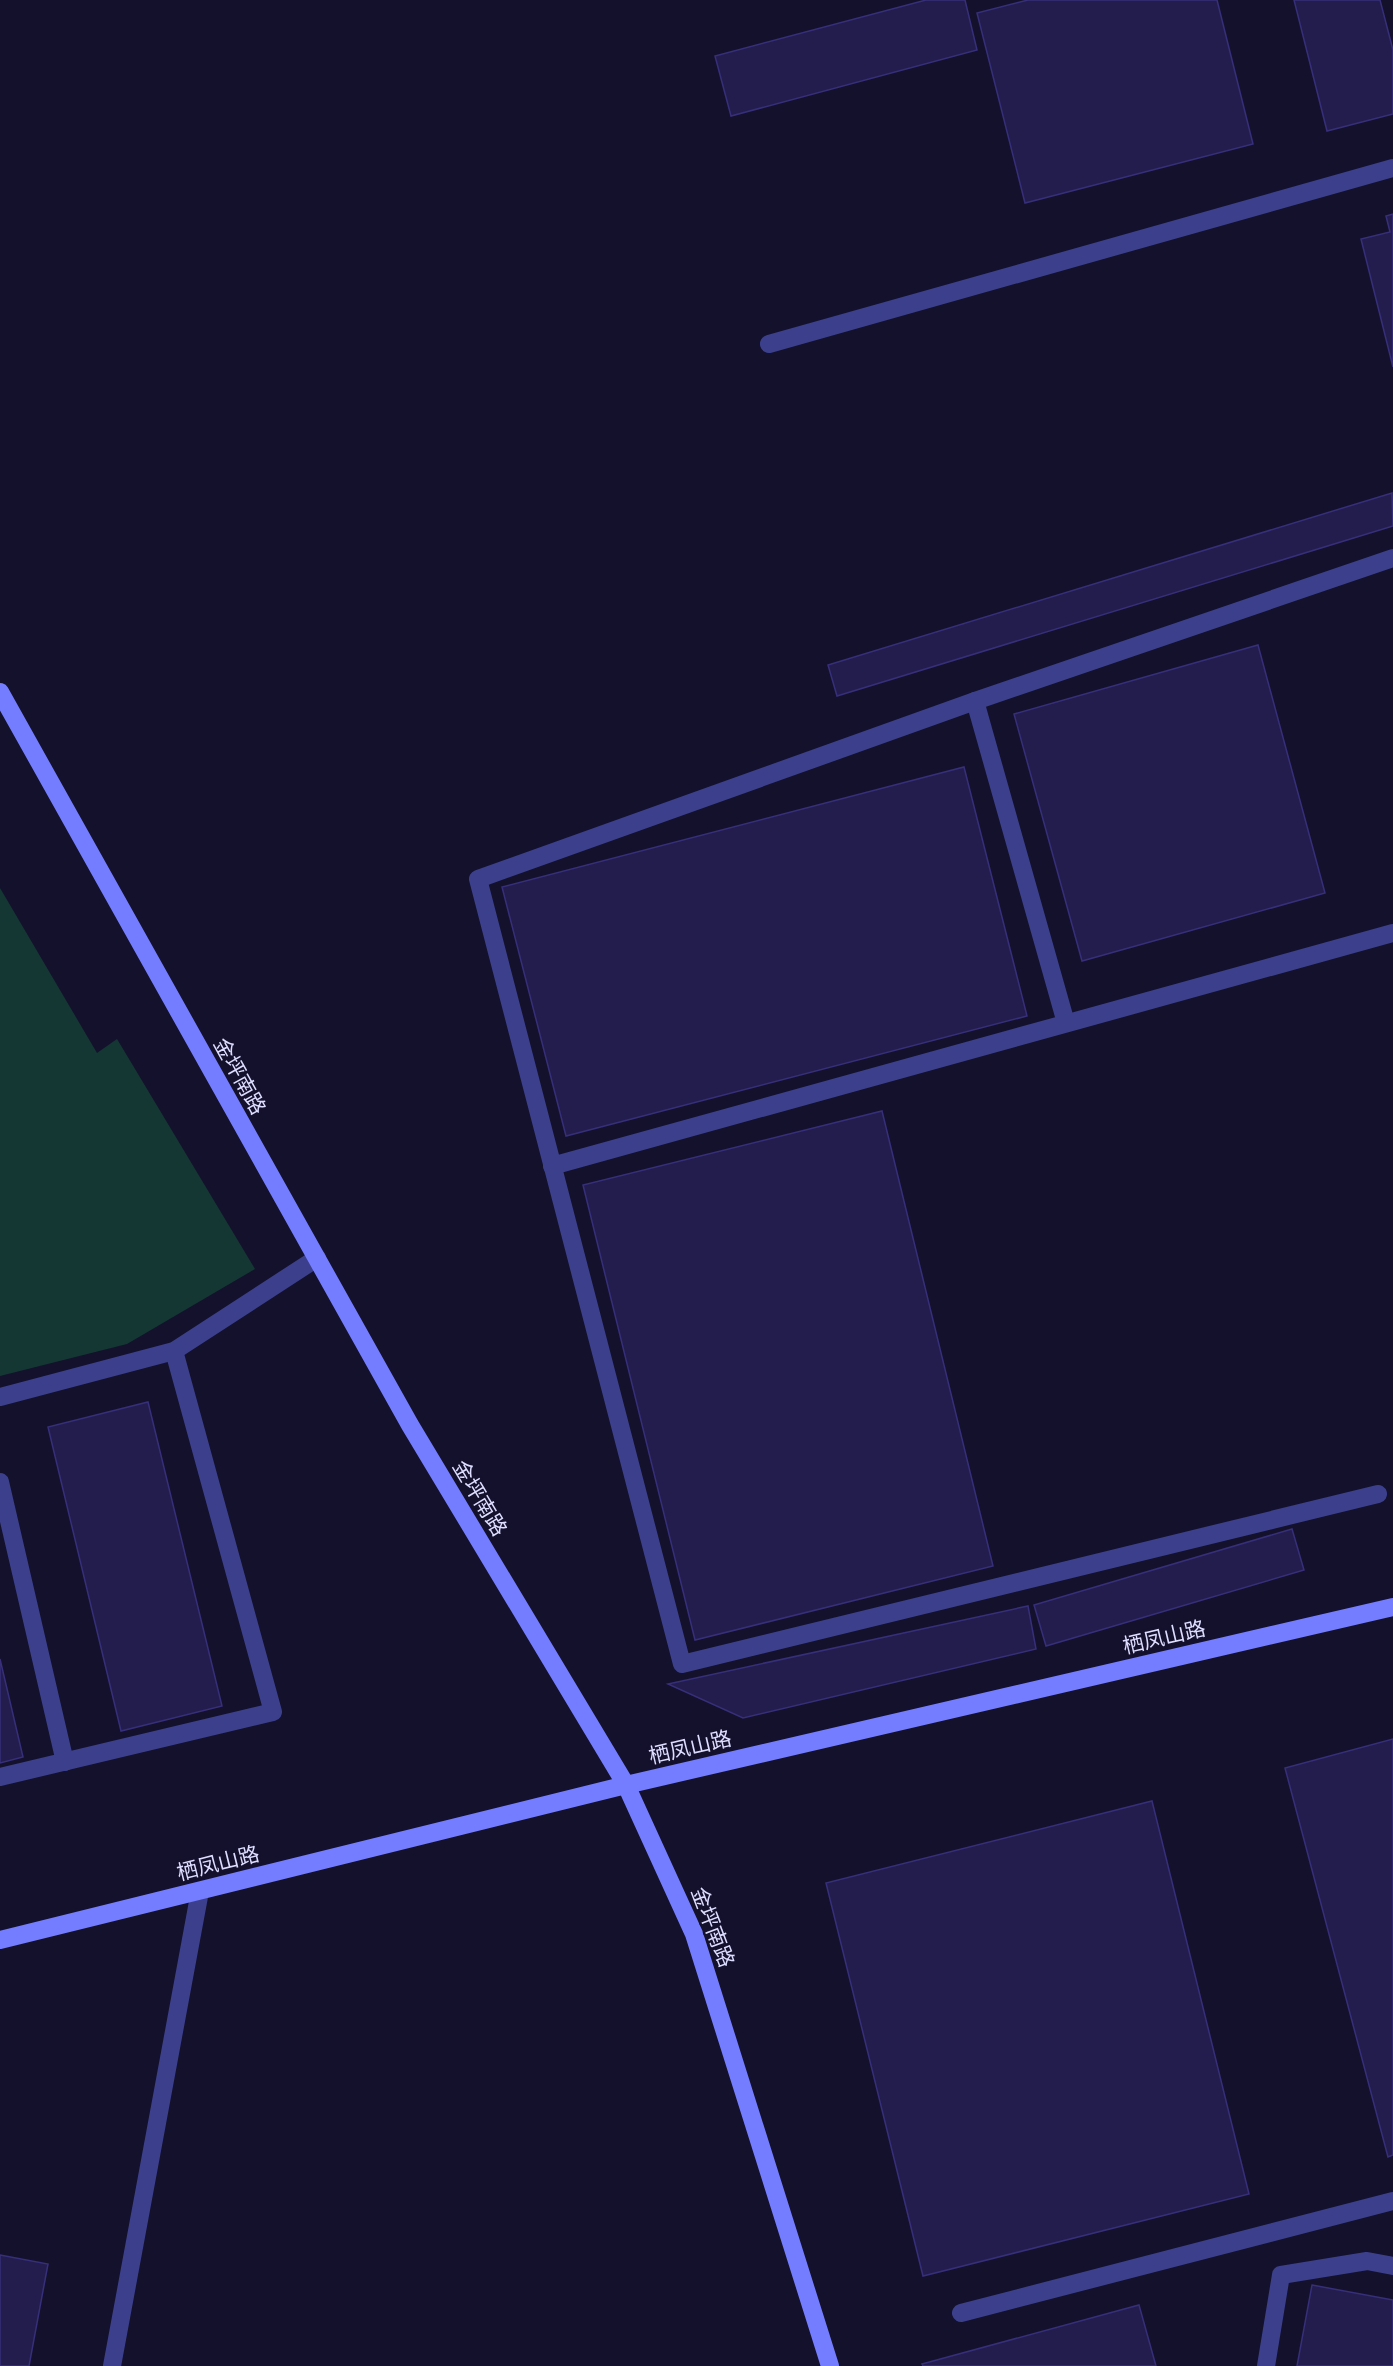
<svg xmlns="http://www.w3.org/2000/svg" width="1393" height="2366" viewBox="0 0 1393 2366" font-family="Helvetica,'Noto Sans SC',sans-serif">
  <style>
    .green { fill: #143733 }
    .building { fill: #231d4e; stroke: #372f7a; stroke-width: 1.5 }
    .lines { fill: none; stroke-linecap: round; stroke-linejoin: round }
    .street { stroke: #3c408c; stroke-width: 18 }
    .secondary { stroke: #747dff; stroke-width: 18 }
    .labels { text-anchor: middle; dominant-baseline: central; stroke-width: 5; stroke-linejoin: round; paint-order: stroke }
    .street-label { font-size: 21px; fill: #deddff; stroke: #14112d }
  </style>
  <rect width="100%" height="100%" fill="#14112d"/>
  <path class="green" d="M 0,888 L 97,1053 L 117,1039 L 255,1269 L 127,1344 L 0,1376 Z"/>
  <g class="building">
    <path d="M 926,0 L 965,0 L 977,50 L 731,116 L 715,56 Z"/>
    <path d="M 1028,0 L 1217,0 L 1253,144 L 1025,203 L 977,13 Z"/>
    <path d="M 1294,0 L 1380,0 L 1393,50 L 1393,114 L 1327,131 Z"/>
    <path d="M 1393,214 L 1393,367 L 1361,239 L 1390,232 L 1386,216 Z"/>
    <path d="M 1392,493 L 1393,526 L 837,696 L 828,665 Z"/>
    <path d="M 1258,645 L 1325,893 L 1082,961 L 1014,714 Z"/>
    <path d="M 964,767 L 1027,1016 L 566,1136 L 502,887 Z"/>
    <path d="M 882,1111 L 993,1566 L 695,1640 L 583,1185 Z"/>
    <path d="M 148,1402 L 222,1706 L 121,1731 L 48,1427 Z"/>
    <path d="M 1292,1529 L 1304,1570 L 1046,1646 L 1034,1605 Z"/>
    <path d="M 1028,1606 L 1036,1649 L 743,1718 L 668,1684 Z"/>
    <path d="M 0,1659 L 23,1757 L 0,1763 Z"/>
    <path d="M 1393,1739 L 1393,2155 L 1388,2157 L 1285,1768 Z"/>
    <path d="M 1152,1801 L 1249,2194 L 923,2276 L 826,1883 Z"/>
    <path d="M 0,2255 L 48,2264 L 29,2366 L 0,2366 Z"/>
    <path d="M 1312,2285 L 1393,2300 L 1393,2366 L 1297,2366 Z"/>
    <path d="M 1139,2305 L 1156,2366 L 923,2366 L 922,2364 Z"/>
  </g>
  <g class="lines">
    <g class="street">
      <path d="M 769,344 L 1393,168"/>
      <path d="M 975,701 L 1066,1023"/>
      <path d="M 552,1166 L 1393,933"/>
      <path d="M 0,1397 L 174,1351 L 317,1258"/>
      <path d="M 0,1482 L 65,1762"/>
      <path d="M 1378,1494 L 682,1664 L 478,879 L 975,701 L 1393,558"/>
      <path d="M 0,1777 L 273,1712 L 174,1351"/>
      <path d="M 961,2313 L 1393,2201"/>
      <path d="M 112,2366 L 200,1891"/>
      <path d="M 1266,2366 L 1281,2275 L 1367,2261 L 1393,2266"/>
    </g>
    <g class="secondary">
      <path d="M 0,692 L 410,1425 L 626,1785 L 694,1934 L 830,2366"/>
      <path d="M 0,1940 L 626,1785 L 1393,1607"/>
    </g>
  </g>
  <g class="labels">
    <g class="street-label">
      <text transform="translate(240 1076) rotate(61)">金坪南路</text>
      <text transform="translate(480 1498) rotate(59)">金坪南路</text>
      <text transform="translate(1164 1637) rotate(-13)">栖凤山路</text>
      <text transform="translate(690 1747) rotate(-13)">栖凤山路</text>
      <text transform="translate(218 1863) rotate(-14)">栖凤山路</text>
      <text transform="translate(713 1927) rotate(69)">金坪南路</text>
    </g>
  </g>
</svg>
